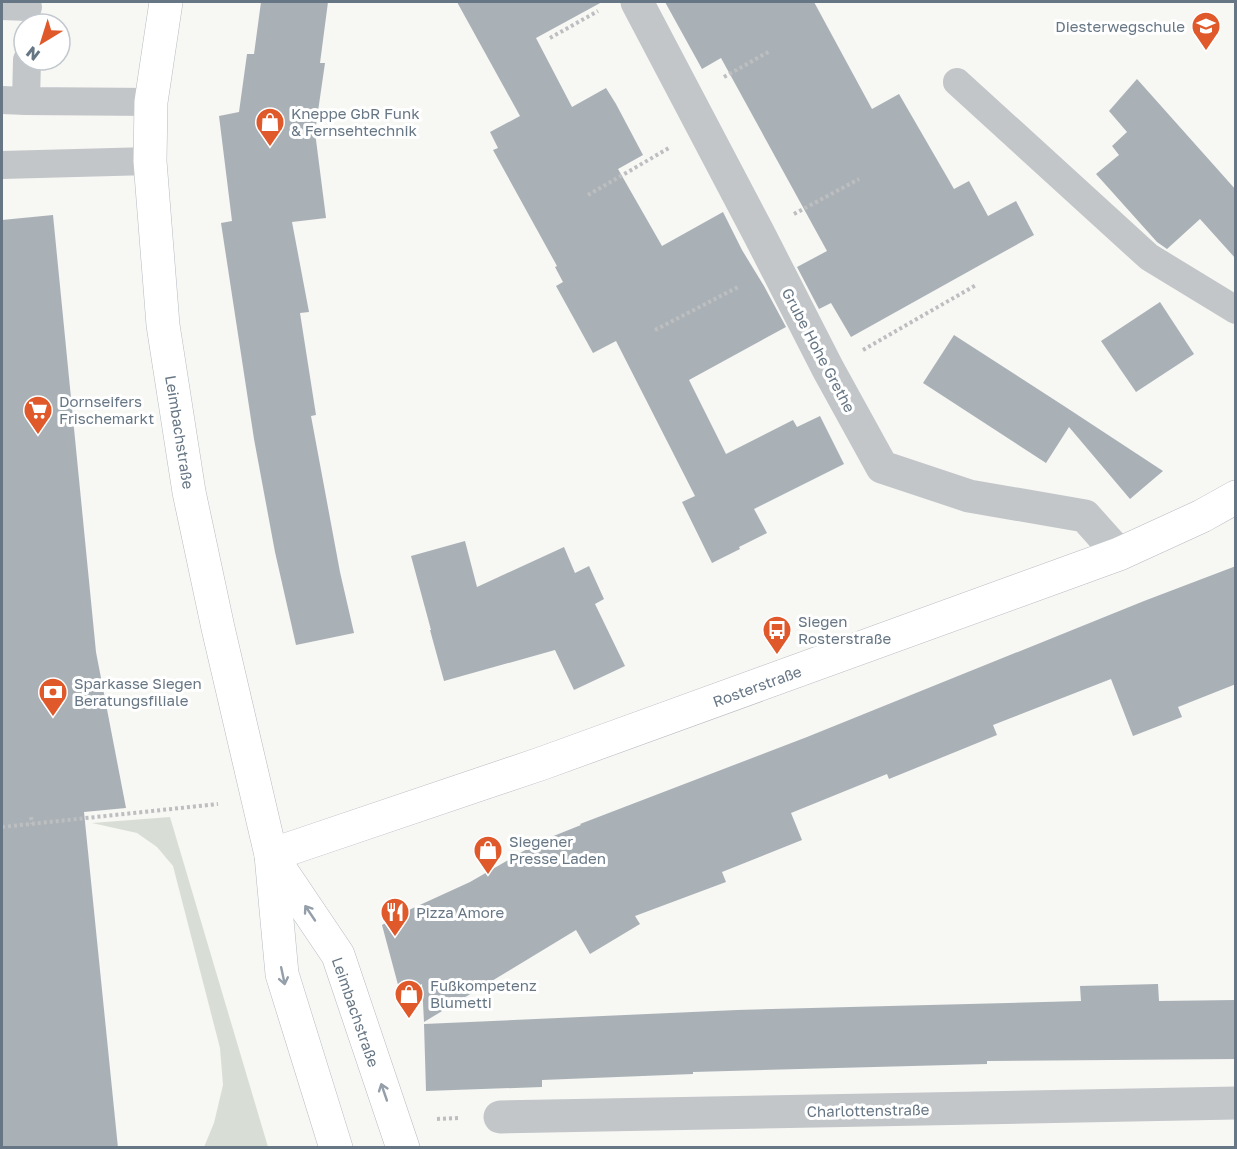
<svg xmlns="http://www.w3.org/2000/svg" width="1237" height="1149" viewBox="0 0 1237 1149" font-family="'Golos Text',sans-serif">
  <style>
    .green { fill: #d8ded5 }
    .building { fill: #a9b1b6 }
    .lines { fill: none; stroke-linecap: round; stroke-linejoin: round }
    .secondary-casing { stroke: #b6bbc0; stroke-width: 34 }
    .path { stroke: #bcbec0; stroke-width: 4; stroke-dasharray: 3 3; stroke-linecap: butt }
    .lane { stroke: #c2c6c9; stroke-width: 28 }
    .street { stroke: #c2c6c9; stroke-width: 33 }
    .secondary { stroke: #fff; stroke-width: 33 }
    .oneway { stroke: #949fa9 }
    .labels { text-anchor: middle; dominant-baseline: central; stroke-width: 6; stroke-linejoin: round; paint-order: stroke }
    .poi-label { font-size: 15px; fill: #667684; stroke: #fff; text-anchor: start }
    .street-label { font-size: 15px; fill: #667684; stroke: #fff }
  </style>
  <rect width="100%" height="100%" fill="#f7f7f4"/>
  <path class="green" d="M 170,817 L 268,1147 L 204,1147 L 214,1123 L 223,1085 L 220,1048 L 173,866 L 157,847 L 137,833 L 92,823 Z"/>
  <g class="building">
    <path d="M 261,2 L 328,2 L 320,63 L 325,63 L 315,132 L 326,218 L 292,222 L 309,312 L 300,313 L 316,415 L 311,416 L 340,572 L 354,633 L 296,645 L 275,552 L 254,439 L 221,223 L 232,221 L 219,116 L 239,112 L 247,54 L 254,54 Z"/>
    <path d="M 457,2 L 602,2 L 536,38 L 572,107 L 606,88 L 616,104 L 643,155 L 618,169 L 662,246 L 723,212 L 742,250 L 764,286 L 786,327 L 689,380 L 726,454 L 793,420 L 797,427 L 820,416 L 844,464 L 754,509 L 767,533 L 739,547 L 740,549 L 712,563 L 682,502 L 695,496 L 616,341 L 593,353 L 556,286 L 563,282 L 555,267 L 557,266 L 493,150 L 498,148 L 490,132 L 520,116 Z"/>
    <path d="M 665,2 L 814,2 L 872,109 L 899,94 L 954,189 L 969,181 L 988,216 L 1016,201 L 1034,235 L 851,337 L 831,303 L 819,309 L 797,267 L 827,251 L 721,58 L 702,69 Z"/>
    <path d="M 1137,79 L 1236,190 L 1236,259 L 1200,219 L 1167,249 L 1157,242 L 1096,174 L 1119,155 L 1112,146 L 1127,132 L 1109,111 Z"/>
    <path d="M 53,215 L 96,652 L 126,808 L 84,812 L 118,1148 L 2,1148 L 2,220 Z"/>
    <path d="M 1160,302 L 1194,354 L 1136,392 L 1101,341 Z"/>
    <path d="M 954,335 L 1064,406 L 1163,471 L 1130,499 L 1069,427 L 1046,463 L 923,383 Z"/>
    <path d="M 465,541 L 477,587 L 564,547 L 575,573 L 589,566 L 604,599 L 595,604 L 625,666 L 574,690 L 555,650 L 444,681 L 430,630 L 431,630 L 411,556 Z"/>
    <path d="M 1236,566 L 1236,684 L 1178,707 L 1182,717 L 1133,736 L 1111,679 L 993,725 L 997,735 L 889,779 L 887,774 L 791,813 L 802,840 L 722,872 L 726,882 L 635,916 L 640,924 L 590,954 L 576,930 L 424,1022 L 422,984 L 401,996 L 382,925 L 411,909 L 470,882 L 541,841 L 581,825 L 580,824 L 807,737 L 1144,601 Z"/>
    <path d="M 1158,984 L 1159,1001 L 1236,1000 L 1236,1059 L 987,1061 L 987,1064 L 693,1072 L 693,1074 L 542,1080 L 542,1087 L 426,1091 L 424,1024 L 737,1010 L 1081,1001 L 1080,986 Z"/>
  </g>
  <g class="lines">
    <g class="secondary-casing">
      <g id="secondary">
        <path d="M 166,2 L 151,102 L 150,161 L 163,325 L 189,492 L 218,628 L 271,855 L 282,974 L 336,1148"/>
        <path d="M 271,855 L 543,763 L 1119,554 L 1202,516 L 1236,497"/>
        <path d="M 272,857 L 338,955 L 403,1148"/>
      </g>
    </g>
    <g class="path">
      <path d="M 550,38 L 598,11"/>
      <path d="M 724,77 L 770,51"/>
      <path d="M 588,195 L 669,148"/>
      <path d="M 794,214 L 859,179"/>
      <path d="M 655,330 L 738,287"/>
      <path d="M 863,350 L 976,285"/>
      <path d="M 31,817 L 32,824"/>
      <path d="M 2,827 L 218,804"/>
      <path d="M 437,1119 L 460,1118"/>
    </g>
    <g class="lane">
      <path d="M 2,6 L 28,7"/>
      <path d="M 27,60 L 26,101 L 151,102"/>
      <path d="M 957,82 L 1149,257 L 1236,310"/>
      <path d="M 2,100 L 26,101"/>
      <path d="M 2,165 L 150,161"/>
    </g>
    <g class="street">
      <path d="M 637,2 L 759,234 L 828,369 L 882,467 L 969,496 L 1085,516 L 1119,554"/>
      <path d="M 500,1117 L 1236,1103"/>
    </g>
    <use href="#secondary" class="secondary"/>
  </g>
  <defs><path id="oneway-shaft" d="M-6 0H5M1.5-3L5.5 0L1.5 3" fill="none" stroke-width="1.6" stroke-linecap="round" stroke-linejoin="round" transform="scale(1.5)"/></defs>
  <g class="oneway">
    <use href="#oneway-shaft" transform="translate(310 913) rotate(-124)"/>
    <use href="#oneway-shaft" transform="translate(283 976) rotate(78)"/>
    <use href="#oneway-shaft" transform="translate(384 1092) rotate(-109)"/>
  </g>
  <defs>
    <g id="school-pin" transform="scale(1.5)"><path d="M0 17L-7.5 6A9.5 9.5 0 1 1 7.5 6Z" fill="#e0592b" stroke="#fff"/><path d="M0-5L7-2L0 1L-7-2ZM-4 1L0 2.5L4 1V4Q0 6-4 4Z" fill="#fff"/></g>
    <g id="shop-pin" transform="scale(1.5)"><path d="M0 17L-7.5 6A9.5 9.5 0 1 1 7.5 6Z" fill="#e0592b" stroke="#fff"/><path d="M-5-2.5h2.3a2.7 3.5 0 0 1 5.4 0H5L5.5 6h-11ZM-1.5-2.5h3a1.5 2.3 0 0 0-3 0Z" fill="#fff"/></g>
    <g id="supermarket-pin" transform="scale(1.5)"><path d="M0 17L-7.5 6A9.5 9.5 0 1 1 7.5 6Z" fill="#e0592b" stroke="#fff"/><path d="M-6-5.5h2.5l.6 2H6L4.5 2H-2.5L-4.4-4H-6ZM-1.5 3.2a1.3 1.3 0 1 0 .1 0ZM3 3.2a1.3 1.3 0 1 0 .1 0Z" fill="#fff"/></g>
    <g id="bus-pin" transform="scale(1.5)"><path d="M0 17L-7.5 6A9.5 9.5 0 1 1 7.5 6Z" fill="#e0592b" stroke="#fff"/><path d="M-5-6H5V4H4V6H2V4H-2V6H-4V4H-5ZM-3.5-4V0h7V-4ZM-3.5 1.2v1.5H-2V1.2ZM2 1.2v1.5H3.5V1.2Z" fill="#fff"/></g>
    <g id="bank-pin" transform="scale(1.5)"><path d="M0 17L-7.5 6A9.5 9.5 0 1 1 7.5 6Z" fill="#e0592b" stroke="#fff"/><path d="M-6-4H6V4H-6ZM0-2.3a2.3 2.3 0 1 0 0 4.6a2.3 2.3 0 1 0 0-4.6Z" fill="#fff"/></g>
    <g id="restaurant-pin" transform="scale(1.5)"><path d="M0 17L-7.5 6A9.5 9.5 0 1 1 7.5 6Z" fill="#e0592b" stroke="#fff"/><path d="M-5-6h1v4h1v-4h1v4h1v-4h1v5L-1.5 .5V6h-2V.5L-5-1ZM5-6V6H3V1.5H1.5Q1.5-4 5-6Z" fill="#fff"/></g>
  </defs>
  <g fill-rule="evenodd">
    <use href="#school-pin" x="1206" y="26"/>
    <use href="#shop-pin" x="270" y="122"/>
    <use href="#supermarket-pin" x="38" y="410"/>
    <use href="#bus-pin" x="777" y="630"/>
    <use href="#bank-pin" x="53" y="692"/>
    <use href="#shop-pin" x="488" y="850"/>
    <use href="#restaurant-pin" x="395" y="912"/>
    <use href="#shop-pin" x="409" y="994"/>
  </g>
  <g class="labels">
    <g class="poi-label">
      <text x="1185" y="26" text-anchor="end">Diesterwegschule</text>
      <text x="291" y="113">Kneppe GbR Funk<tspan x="291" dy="17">&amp; Fernsehtechnik</tspan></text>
      <text x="59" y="401">Dornseifers<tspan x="59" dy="17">Frischemarkt</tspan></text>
      <text x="798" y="621">Siegen<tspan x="798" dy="17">Rosterstraße</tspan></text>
      <text x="74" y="683">Sparkasse Siegen<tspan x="74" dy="17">Beratungsfiliale</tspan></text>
      <text x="509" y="841">Siegener<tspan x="509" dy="17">Presse Laden</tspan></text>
      <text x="416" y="912">Pizza Amore</text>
      <text x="430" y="985">Fußkompetenz<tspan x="430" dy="17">Blumetti</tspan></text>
    </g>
    <g class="street-label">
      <text transform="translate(819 350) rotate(62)">Grube Hohe Grethe</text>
      <text transform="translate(180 432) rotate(81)">Leimbachstraße</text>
      <text transform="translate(757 686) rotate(-20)">Rosterstraße</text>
      <text transform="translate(356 1012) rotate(71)">Leimbachstraße</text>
      <text transform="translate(868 1110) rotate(-1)">Charlottenstraße</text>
    </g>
  </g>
  <rect width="1237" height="1149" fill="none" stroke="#667684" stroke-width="6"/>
  <g transform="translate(42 42) rotate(218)"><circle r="28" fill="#ffffff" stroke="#c2c8ce" stroke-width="1.5"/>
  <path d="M0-4.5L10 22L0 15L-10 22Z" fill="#e0592b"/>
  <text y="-9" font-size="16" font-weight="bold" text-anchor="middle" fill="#667684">N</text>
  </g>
</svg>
